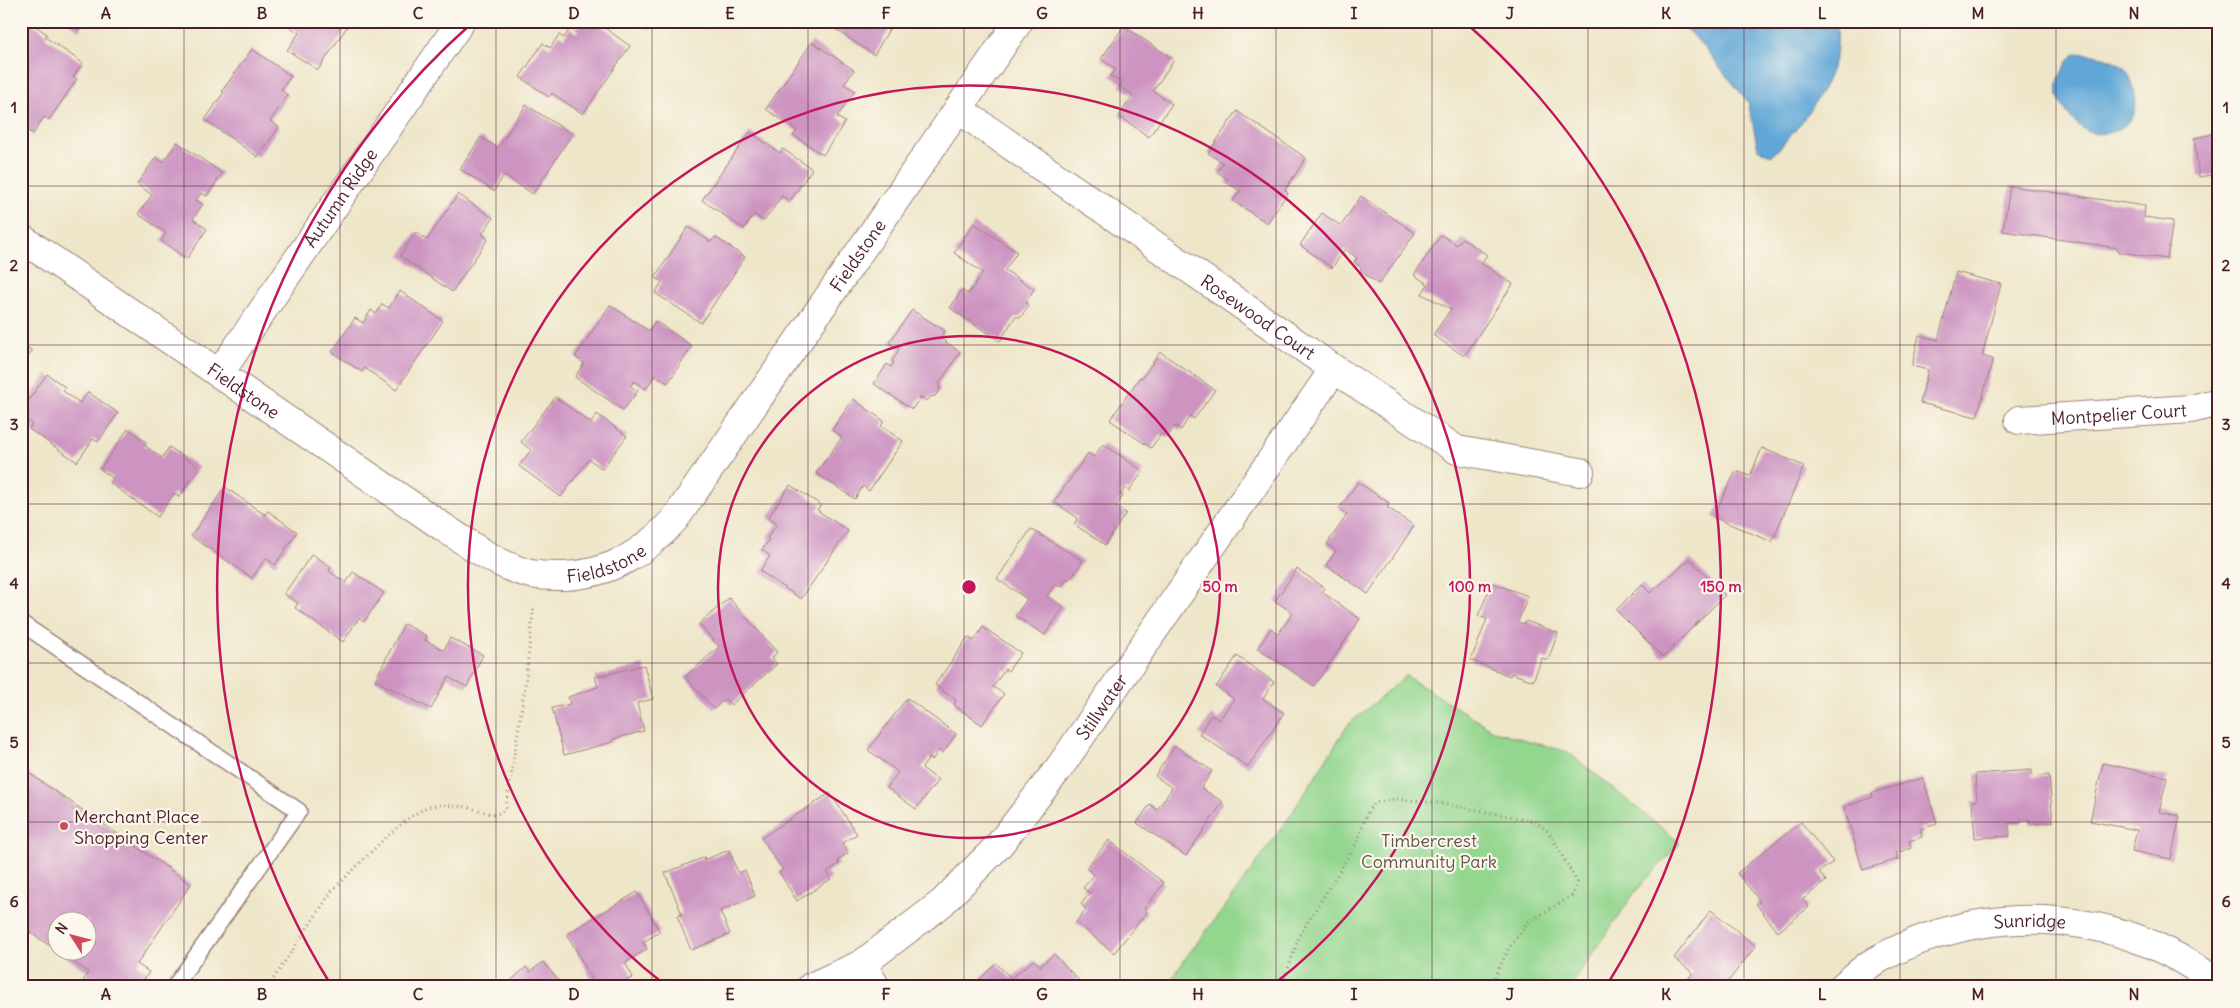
<svg xmlns="http://www.w3.org/2000/svg" width="2240" height="1008" viewBox="0 0 2240 1008" font-family="Delius,sans-serif">
  <style>
    .green { fill: #93d68e; stroke: #6e7a5c }
    .water { fill: #60a7d7; stroke: #556381 }
    .building { fill: #cd94c2; fill-rule: evenodd }
    .lines { fill: none; stroke-linecap: round; stroke-linejoin: round }
    .lane-casing { stroke: #9c827a; stroke-width: 18 }
    .street-casing { stroke: #9c827a; stroke-width: 30 }
    .path { stroke: #9c827a; stroke-width: 3; stroke-dasharray: 1 4; stroke-linecap: butt }
    .lane { stroke: #fff; stroke-width: 15 }
    .street { stroke: #fff; stroke-width: 28 }
    .grid { fill: none; stroke: #4a1f2b; stroke-width: 1; stroke-opacity: 0.55 }
    .ring { fill: none; stroke: #c2185b; stroke-width: 2.5 }
    .poi-dot { fill: #d1495b; stroke: #fbf7ec; stroke-width: 2 }
    .labels { text-anchor: middle; dominant-baseline: central; stroke-width: 4.5; stroke-linejoin: round; paint-order: stroke }
    .street-label { font-size: 18px; fill: #4a1f2b; stroke: #fbf7ec }
    .poi-label { font-size: 18px; fill: #4a1f2b; stroke: #fbf7ec; text-anchor: start }
    .park-label { font-size: 18px; fill: #605649; stroke: #fbf7ec }
    .centre { fill: #c2185b; stroke: #fbf7ec; stroke-width: 2.5 }
    .ring-label { font-size: 15px; text-anchor: middle; font-weight: bold; fill: #c2185b; stroke: #fbf7ec; stroke-width: 4.5; stroke-linejoin: round; paint-order: stroke }
    .neatline { fill: none; stroke: #4a1f2b; stroke-width: 2 }
    .grid-label { font-size: 16px; text-anchor: middle; font-weight: bold; fill: #4a1f2b }
  </style>
  <rect width="100%" height="100%" fill="#fbf7ec"/>
  <filter id="ink" filterUnits="userSpaceOnUse"><feTurbulence type="fractalNoise" baseFrequency=".02" numOctaves="2"/><feDisplacementMap in="SourceGraphic" scale="10" xChannelSelector="R" yChannelSelector="G"/><feConvolveMatrix kernelMatrix="1 2 1 2 8 2 1 2 1" color-interpolation-filters="sRGB"/></filter>
  <filter id="wash" filterUnits="userSpaceOnUse"><feTurbulence type="fractalNoise" baseFrequency=".0096" numOctaves="4" result="noise"/><feDisplacementMap in="SourceGraphic" scale="20" xChannelSelector="R" yChannelSelector="G"/><feGaussianBlur stdDeviation="1.12" result="paint"/><feColorMatrix in="noise" values="0 0 0 0 0 0 0 0 0 0 0 0 0 0 0 0 0 1.4 0 .05"/><feComposite in="paint" operator="in"/></filter>
  <g filter="url(#wash)">
    <rect width="100%" height="100%" fill="#eee6c9"/>
    <path class="green" d="M 1406,676 L 1494,731 L 1568,752 L 1680,843 L 1635,892 L 1570,987 L 1167,987 L 1187,956 L 1228,903 L 1290,816 L 1348,725 Z"/>
    <g class="water">
      <path d="M 1676,21 L 1837,21 C 1837,32 1838,46 1836,56 C 1825,95 1800,127 1772,156 L 1758,149 L 1748,102 L 1695,37 Z"/>
      <path d="M 2075,53 C 2091,54 2109,56 2122,66 C 2132,73 2138,100 2135,111 C 2129,129 2104,139 2087,131 C 2076,125 2070,117 2063,107 C 2050,88 2062,68 2075,53 Z"/>
    </g>
    <g id="blocks">
      <g class="building">
        <path d="M 21,21 L 28,21 L 47,34 L 45,37 L 83,63 L 73,77 L 77,79 L 49,120 L 44,117 L 33,134 L 21,127 Z"/>
        <path d="M 66,21 L 85,21 L 79,30 Z"/>
        <path d="M 281,21 L 351,21 L 318,70 L 287,50 L 299,33 Z"/>
        <path d="M 584,21 L 595,21 L 630,46 L 583,114 L 552,93 L 549,97 L 520,77 L 543,43 L 550,48 L 559,35 L 564,38 L 570,28 L 576,33 Z"/>
        <path d="M 638,21 L 656,21 L 650,30 Z"/>
        <path d="M 840,21 L 894,21 L 874,55 L 835,29 Z"/>
        <path d="M 904,21 L 916,21 L 912,27 Z"/>
        <path d="M 1124,26 L 1174,60 L 1153,91 L 1172,104 L 1149,137 L 1119,116 L 1133,95 L 1119,86 L 1122,83 L 1110,76 L 1116,69 L 1101,59 Z"/>
        <path d="M 812,42 L 854,70 L 844,84 L 855,91 L 837,117 L 845,122 L 823,155 L 793,135 L 797,131 L 766,109 Z"/>
        <path d="M 252,49 L 291,76 L 281,90 L 288,95 L 270,121 L 279,127 L 258,157 L 205,120 L 224,92 L 222,91 Z"/>
        <path d="M 526,105 L 572,134 L 533,194 L 504,175 L 494,191 L 460,169 L 481,137 L 498,148 Z"/>
        <path d="M 1237,111 L 1306,158 L 1285,190 L 1288,193 L 1267,223 L 1233,201 L 1240,191 L 1226,182 L 1228,179 L 1217,172 L 1223,163 L 1208,153 Z"/>
        <path d="M 750,132 L 780,153 L 783,149 L 812,169 L 790,201 L 782,196 L 764,221 L 754,214 L 744,229 L 702,200 Z"/>
        <path d="M 2214,134 L 2219,174 L 2199,177 L 2194,138 Z"/>
        <path d="M 177,142 L 222,173 L 207,196 L 201,193 L 196,200 L 203,204 L 193,219 L 207,229 L 187,259 L 161,241 L 166,233 L 138,214 L 152,195 L 137,184 L 156,157 L 163,162 Z"/>
        <path d="M 2010,186 L 2145,206 L 2144,217 L 2173,221 L 2167,259 L 2118,252 L 2118,248 L 2003,231 Z"/>
        <path d="M 458,194 L 493,218 L 482,234 L 488,239 L 452,292 L 400,256 L 416,232 L 427,240 Z"/>
        <path d="M 1361,196 L 1415,233 L 1379,284 L 1360,271 L 1362,268 L 1354,262 L 1357,258 L 1345,249 L 1332,268 L 1300,245 L 1322,213 L 1341,226 Z"/>
        <path d="M 974,223 L 1017,252 L 1005,270 L 1034,289 L 1026,302 L 1028,306 L 1021,317 L 1015,317 L 1000,341 L 950,308 L 962,290 L 968,294 L 983,273 L 954,253 Z"/>
        <path d="M 688,227 L 711,242 L 715,237 L 745,257 L 701,323 L 655,293 L 662,282 L 655,277 Z"/>
        <path d="M 1441,235 L 1457,245 L 1462,238 L 1487,255 L 1481,263 L 1513,284 L 1464,356 L 1433,335 L 1451,309 L 1422,294 L 1428,284 L 1414,275 Z"/>
        <path d="M 1956,272 L 2001,284 L 1982,356 L 1993,359 L 1977,417 L 1920,403 L 1928,370 L 1912,366 L 1919,335 L 1938,340 Z"/>
        <path d="M 400,291 L 443,321 L 396,390 L 365,368 L 362,372 L 332,352 L 355,318 L 363,323 L 371,310 L 376,314 L 382,304 L 389,308 Z"/>
        <path d="M 610,305 L 649,331 L 655,321 L 692,346 L 668,383 L 655,375 L 646,389 L 634,381 L 630,386 L 638,391 L 623,410 L 575,377 L 584,363 L 575,357 Z"/>
        <path d="M 912,310 L 945,331 L 940,338 L 960,352 L 939,384 L 940,390 L 935,396 L 930,397 L 927,401 L 921,397 L 912,409 L 874,384 L 887,364 L 891,367 L 894,362 L 892,361 L 899,349 L 889,343 Z"/>
        <path d="M 21,343 L 32,351 L 21,366 Z"/>
        <path d="M 1160,352 L 1215,390 L 1194,419 L 1190,416 L 1181,430 L 1175,426 L 1167,438 L 1161,434 L 1151,448 L 1110,420 L 1140,377 L 1142,378 Z"/>
        <path d="M 47,374 L 65,387 L 63,391 L 80,403 L 88,392 L 118,413 L 98,442 L 93,439 L 77,462 L 29,429 L 32,424 L 21,416 L 21,411 Z"/>
        <path d="M 555,397 L 591,423 L 597,414 L 627,436 L 602,469 L 589,459 L 561,497 L 519,466 L 531,450 L 521,442 Z"/>
        <path d="M 853,399 L 884,421 L 881,426 L 903,441 L 869,491 L 863,486 L 855,499 L 816,473 L 842,437 L 832,430 Z"/>
        <path d="M 128,429 L 146,442 L 144,445 L 162,458 L 169,447 L 199,467 L 179,497 L 174,493 L 158,517 L 110,483 L 113,478 L 100,469 Z"/>
        <path d="M 1103,444 L 1143,471 L 1129,491 L 1125,488 L 1120,495 L 1123,496 L 1116,506 L 1126,513 L 1105,545 L 1074,524 L 1078,518 L 1054,502 L 1088,453 L 1094,457 Z"/>
        <path d="M 1762,448 L 1804,466 L 1772,542 L 1713,517 L 1736,471 L 1750,476 Z"/>
        <path d="M 1358,482 L 1389,503 L 1387,507 L 1414,526 L 1368,594 L 1326,565 L 1336,551 L 1327,544 L 1347,515 L 1339,509 Z"/>
        <path d="M 790,485 L 821,505 L 817,510 L 848,531 L 801,599 L 760,571 L 770,556 L 762,550 L 769,540 L 767,538 L 777,524 L 768,518 Z"/>
        <path d="M 225,487 L 265,515 L 268,511 L 297,532 L 275,565 L 266,558 L 252,578 L 191,536 Z"/>
        <path d="M 1031,529 L 1083,561 L 1069,580 L 1067,578 L 1060,587 L 1055,584 L 1047,596 L 1064,607 L 1045,635 L 1015,616 L 1027,599 L 997,579 Z"/>
        <path d="M 312,554 L 331,567 L 329,571 L 346,583 L 353,572 L 384,593 L 364,622 L 359,618 L 343,642 L 295,608 L 298,603 L 284,594 Z"/>
        <path d="M 1690,559 L 1725,595 L 1663,657 L 1616,610 L 1642,584 L 1650,593 Z"/>
        <path d="M 1297,569 L 1325,588 L 1322,592 L 1360,619 L 1314,686 L 1258,648 L 1271,628 L 1278,634 L 1293,613 L 1275,601 Z"/>
        <path d="M 1492,583 L 1528,596 L 1518,622 L 1524,624 L 1526,621 L 1558,633 L 1548,660 L 1542,658 L 1533,681 L 1511,673 L 1510,676 L 1471,660 L 1487,619 L 1478,616 Z"/>
        <path d="M 729,598 L 777,652 L 772,658 L 777,664 L 731,705 L 725,699 L 714,709 L 685,677 L 719,647 L 699,624 Z"/>
        <path d="M 404,624 L 427,636 L 425,640 L 444,650 L 450,638 L 483,655 L 467,687 L 448,677 L 431,709 L 375,680 Z"/>
        <path d="M 983,627 L 1021,653 L 1008,671 L 1005,669 L 993,687 L 1004,694 L 982,725 L 954,705 L 956,700 L 935,685 L 968,637 L 974,641 Z"/>
        <path d="M 1237,656 L 1274,682 L 1263,699 L 1284,713 L 1248,767 L 1199,734 L 1211,715 L 1219,720 L 1234,699 L 1216,687 Z"/>
        <path d="M 644,665 L 653,699 L 637,703 L 644,731 L 613,739 L 613,742 L 564,755 L 552,708 L 570,704 L 568,697 L 598,687 L 595,677 Z"/>
        <path d="M 907,698 L 956,734 L 943,753 L 939,750 L 932,760 L 929,758 L 922,768 L 938,780 L 916,809 L 887,788 L 898,772 L 868,750 Z"/>
        <path d="M 1175,746 L 1212,771 L 1201,788 L 1223,802 L 1186,856 L 1137,823 L 1150,804 L 1157,810 L 1172,788 L 1155,776 Z"/>
        <path d="M 2103,763 L 2167,777 L 2159,812 L 2180,816 L 2171,859 L 2132,851 L 2137,830 L 2090,821 Z"/>
        <path d="M 21,768 L 191,884 L 137,964 L 149,972 L 139,987 L 80,987 L 88,972 L 21,926 ZM 58,920 L 88,920 L 88,950 L 58,950 Z"/>
        <path d="M 2032,770 L 2032,777 L 2049,775 L 2053,822 L 2030,824 L 2029,819 L 2022,820 L 2021,823 L 2009,823 L 2010,836 L 1975,838 L 1972,801 L 1977,801 L 1975,774 Z"/>
        <path d="M 1923,778 L 1937,824 L 1920,829 L 1922,837 L 1909,841 L 1911,848 L 1896,853 L 1898,859 L 1863,870 L 1844,807 L 1873,797 L 1872,793 Z"/>
        <path d="M 830,793 L 857,834 L 842,843 L 848,853 L 838,860 L 839,864 L 827,872 L 831,879 L 797,901 L 779,872 L 783,870 L 761,838 Z"/>
        <path d="M 1801,822 L 1833,862 L 1819,872 L 1826,881 L 1802,900 L 1809,907 L 1778,932 L 1756,904 L 1760,901 L 1737,873 Z"/>
        <path d="M 1109,840 L 1164,883 L 1144,909 L 1147,912 L 1114,953 L 1076,922 L 1086,909 L 1081,904 L 1090,893 L 1083,888 L 1094,875 L 1086,868 Z"/>
        <path d="M 729,850 L 738,873 L 745,870 L 755,896 L 720,911 L 730,934 L 691,950 L 677,916 L 682,914 L 665,873 L 705,857 L 704,860 Z"/>
        <path d="M 637,892 L 660,932 L 643,942 L 647,949 L 625,963 L 633,977 L 616,987 L 596,987 L 567,934 Z"/>
        <path d="M 1711,910 L 1756,946 L 1726,984 L 1728,987 L 1682,987 L 1693,973 L 1674,958 Z"/>
        <path d="M 1054,954 L 1085,987 L 972,987 L 996,963 L 1011,978 L 1034,960 L 1040,966 Z"/>
        <path d="M 543,962 L 564,987 L 504,987 L 526,967 L 530,972 Z"/>
      </g>
    </g>
  </g>
  <g filter="url(#ink)">
    <use href="#blocks" fill-opacity="0" stroke="#9c827a" stroke-width="1"/>
    <g class="lines">
      <g class="lane-casing">
        <path id="lane" d="M 21,623 L 299,811 L 174,987"/>
      </g>
      <g class="street-casing">
        <g id="street">
          <path id="s1" d="M 958,109 L 1334,369 L 1457,450 L 1580,472"/>
          <path id="s2" d="M 21,238 L 443,527 C 466,542 489,559 515,569 C 531,576 547,576 564,576 C 611,574 644,553 675,519 L 1019,21"/>
          <path id="s3" d="M 219,374 L 461,21"/>
          <path id="s4" d="M 2019,420 L 2191,409 L 2219,402"/>
          <path d="M 862,964 L 876,987"/>
          <path id="s5" d="M 811,987 L 862,964 L 942,903 L 999,845 L 1059,768 L 1334,369"/>
          <path id="s6" d="M 1842,987 C 1853,978 1863,968 1875,961 C 1956,916 2048,907 2135,938 C 2165,948 2193,966 2219,983"/>
        </g>
      </g>
      <g class="path">
        <path d="M 268,987 L 332,891 L 382,841 L 410,817 L 427,807 L 441,805 L 467,807 L 492,814 L 501,813 L 506,808 L 525,686 L 534,605"/>
        <path d="M 1282,987 L 1299,936 L 1357,843 L 1367,813 L 1375,803 L 1395,799 L 1439,803 L 1535,821 L 1549,832 L 1577,882 L 1573,895 L 1527,923 L 1508,950 L 1490,987"/>
      </g>
      <use href="#lane" class="lane"/>
      <use href="#street" class="street"/>
    </g>
  </g>
  <path class="grid" d="M 184,21 L 184,987M 340,21 L 340,987M 496,21 L 496,987M 652,21 L 652,987M 808,21 L 808,987M 964,21 L 964,987M 1120,21 L 1120,987M 1276,21 L 1276,987M 1432,21 L 1432,987M 1588,21 L 1588,987M 1744,21 L 1744,987M 1900,21 L 1900,987M 2056,21 L 2056,987M 21,186 L 2219,186M 21,345 L 2219,345M 21,504 L 2219,504M 21,663 L 2219,663M 21,822 L 2219,822"/>
  <g class="ring">
    <circle cx="969" cy="587" r="251"/>
    <path d="M664 984A501 501 0 1 1 1274 984"/>
    <path d="M331 985A752 752 0 0 1 471 24M1467 24A752 752 0 0 1 1607 985"/>
  </g>
  <circle class="poi-dot" cx="64" cy="826" r="5"/>
  <g class="labels">
    <g class="street-label">
      <text stroke="none"><textPath href="#s3" startOffset="214">Autumn Ridge</textPath></text>
      <text stroke="none"><textPath href="#s2" startOffset="1094">Fieldstone</textPath></text>
      <text stroke="none"><textPath href="#s1" startOffset="365">Rosewood Court</textPath></text>
      <text stroke="none"><textPath href="#s2" startOffset="270">Fieldstone</textPath></text>
      <text stroke="none"><textPath href="#s4" startOffset="100">Montpelier Court</textPath></text>
      <text stroke="none"><textPath href="#s2" startOffset="689">Fieldstone</textPath></text>
      <text stroke="none"><textPath href="#s5" startOffset="410">Stillwater</textPath></text>
      <text stroke="none"><textPath href="#s6" startOffset="204">Sunridge</textPath></text>
    </g>
    <g class="poi-label">
      <text x="74" y="816">Merchant Place<tspan x="74" dy="21">Shopping Center</tspan></text>
    </g>
    <g class="park-label">
      <text x="1429" y="840">Timbercrest<tspan x="1429" dy="21">Community Park</tspan></text>
    </g>
  </g>
  <circle cx="969" cy="587" r="8" class="centre"/>
  <g class="ring-label">
    <text x="1220" y="592">50 m</text>
    <text x="1470" y="592">100 m</text>
    <text x="1721" y="592">150 m</text>
  </g>
  <rect width="2240" height="1008" fill="none" stroke="#fbf7ec" stroke-width="55"/>
  <g transform="translate(72 936) rotate(306)"><circle r="24" fill="#fbf7ec" stroke="#b4a19f"/>
  <path d="M0-4L9 19L0 12L-9 19Z" fill="#d1495b"/>
  <text y="-8" font-size="14" font-weight="bold" text-anchor="middle" fill="#4a1f2b">N</text>
  </g>
  <rect x="28" y="28" width="2184" height="952" class="neatline"/>
  <g class="grid-label">
    <text x="106" y="19">A</text>
    <text x="262" y="19">B</text>
    <text x="418" y="19">C</text>
    <text x="574" y="19">D</text>
    <text x="730" y="19">E</text>
    <text x="886" y="19">F</text>
    <text x="1042" y="19">G</text>
    <text x="1198" y="19">H</text>
    <text x="1354" y="19">I</text>
    <text x="1510" y="19">J</text>
    <text x="1666" y="19">K</text>
    <text x="1822" y="19">L</text>
    <text x="1978" y="19">M</text>
    <text x="2134" y="19">N</text>
    <text x="14" y="113">1</text>
    <text x="2226" y="113">1</text>
    <text x="14" y="271">2</text>
    <text x="2226" y="271">2</text>
    <text x="14" y="430">3</text>
    <text x="2226" y="430">3</text>
    <text x="14" y="589">4</text>
    <text x="2226" y="589">4</text>
    <text x="14" y="748">5</text>
    <text x="2226" y="748">5</text>
    <text x="14" y="907">6</text>
    <text x="2226" y="907">6</text>
    <text x="106" y="1000">A</text>
    <text x="262" y="1000">B</text>
    <text x="418" y="1000">C</text>
    <text x="574" y="1000">D</text>
    <text x="730" y="1000">E</text>
    <text x="886" y="1000">F</text>
    <text x="1042" y="1000">G</text>
    <text x="1198" y="1000">H</text>
    <text x="1354" y="1000">I</text>
    <text x="1510" y="1000">J</text>
    <text x="1666" y="1000">K</text>
    <text x="1822" y="1000">L</text>
    <text x="1978" y="1000">M</text>
    <text x="2134" y="1000">N</text>
  </g>
</svg>
